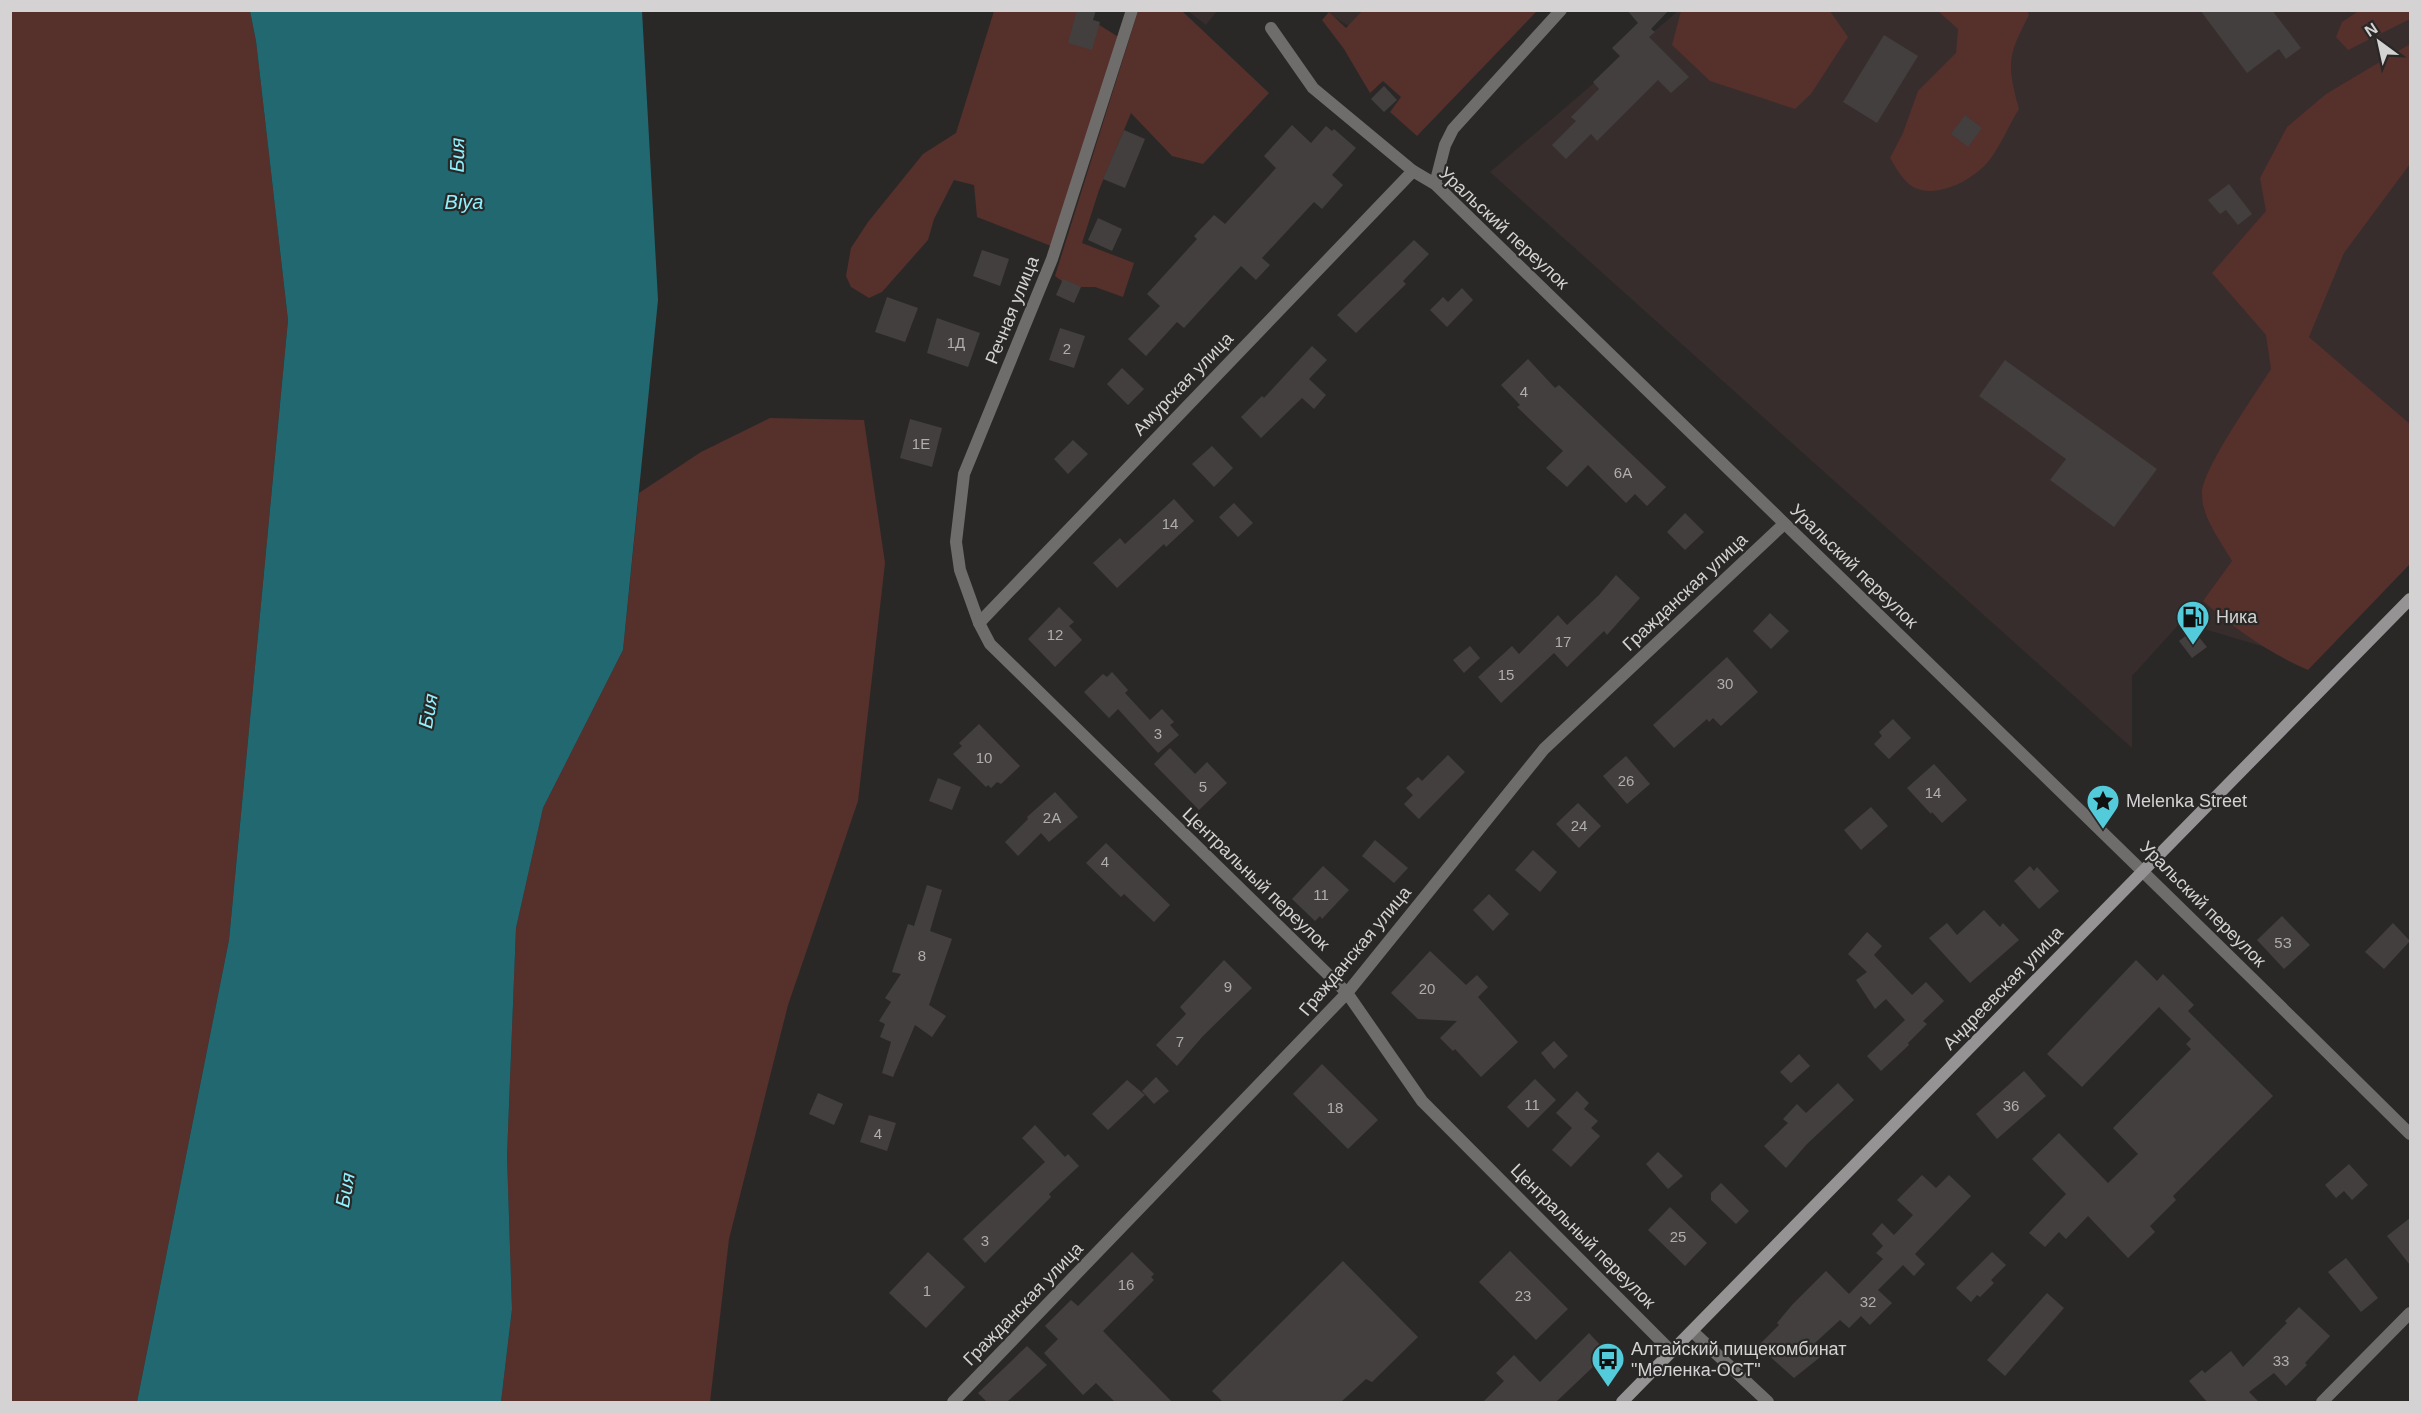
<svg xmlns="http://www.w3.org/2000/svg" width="2421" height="1413" viewBox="0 0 2421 1413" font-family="Helvetica,sans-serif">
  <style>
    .built { fill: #372d2c }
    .green { fill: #56302b }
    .water { fill: #226871 }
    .building { fill: #423f3e }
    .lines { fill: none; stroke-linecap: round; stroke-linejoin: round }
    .street { stroke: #6e6d6c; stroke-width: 12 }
    .secondary { stroke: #959393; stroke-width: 12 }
    .labels { text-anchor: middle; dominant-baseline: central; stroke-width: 4.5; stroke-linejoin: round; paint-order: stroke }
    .number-label { font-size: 15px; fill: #b0adad }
    .street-label { font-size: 18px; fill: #d4d2d2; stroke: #2a2827 }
    .poi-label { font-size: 18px; fill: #d4d2d2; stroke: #2a2827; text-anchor: start }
    .water-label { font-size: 20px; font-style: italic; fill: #90f1fe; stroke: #2a2827 }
  </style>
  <rect width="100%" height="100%" fill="#2a2827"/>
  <g class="built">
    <path d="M 1188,11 L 1217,10 L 1217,11 L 1206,25 Z"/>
    <path d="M 1325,11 L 1372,11 L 1355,30 Z"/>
    <path d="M 1678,11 L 2410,11 L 2410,527 L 2288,654 L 2181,622 L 2132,676 L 2132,748 L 1490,172 Z"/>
  </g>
  <g class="green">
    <path d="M 2360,10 L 2410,11 L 2410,19 L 2348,50 L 2336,37 L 2342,22 Z"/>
    <path d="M 10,11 L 250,11 L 256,41 L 288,320 L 229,940 L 137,1402 L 11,1402 Z"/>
    <path d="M 994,11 L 1077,11 L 1120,38 L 1051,246 L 977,217 L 974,185 L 954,180 L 934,219 L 928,240 L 882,292 L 869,298 L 851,287 L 846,276 L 851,248 L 868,222 L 923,154 L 956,133 Z"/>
    <path d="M 1138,11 L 1182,11 L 1269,93 L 1203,164 L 1172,156 L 1131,113 L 1099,190 L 1082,243 L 1134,263 L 1123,297 L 1095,287 L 1070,287 L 1055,276 Z"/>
    <path d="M 1362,11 L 1362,10 L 1537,11 L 1417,136 L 1390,112 L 1401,97 L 1383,81 L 1370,93 L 1344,49 L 1322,20 L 1329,12 L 1346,28 Z"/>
    <path d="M 1681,11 L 1830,11 L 1848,37 L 1811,94 L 1795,109 L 1710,81 L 1672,45 Z"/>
    <path d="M 1938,11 L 2027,11 L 2029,15 C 2007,57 2007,64 2019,109 C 2009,125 2002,143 1991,158 C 1977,178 1938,200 1913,187 C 1903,181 1896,168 1890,158 L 1903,133 L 1918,91 L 1956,53 L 1958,29 Z"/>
    <path d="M 2410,44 L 2410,164 L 2344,253 L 2309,337 L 2410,424 L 2410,564 L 2308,670 C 2269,653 2235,629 2203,601 L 2232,561 C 2220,540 2202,518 2202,494 C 2201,471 2256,393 2271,369 L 2266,335 L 2212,273 L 2266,211 L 2260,178 L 2287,127 L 2326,94 Z"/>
    <path d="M 770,418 L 864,420 L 885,563 L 858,801 L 788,1005 L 729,1239 L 710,1402 L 501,1402 L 512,1309 L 507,1156 L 516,928 L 543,808 L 623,650 L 639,493 L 701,452 Z"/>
  </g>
  <path class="water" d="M 250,11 L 642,11 L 658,300 L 623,650 L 543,808 L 516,928 L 507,1156 L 512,1309 L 501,1402 L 137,1402 L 229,940 L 288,320 L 256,41 Z"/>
  <g class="building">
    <path d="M 1077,10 L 1096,10 L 1093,20 L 1100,22 L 1092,50 L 1068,43 Z"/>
    <path d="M 1627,10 L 1669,10 L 1651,29 L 1655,32 L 1649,37 L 1689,77 L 1671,93 L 1658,80 L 1597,141 L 1591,134 L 1566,159 L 1552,145 L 1576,121 L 1571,117 L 1599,89 L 1593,82 L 1620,56 L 1612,48 L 1638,23 Z"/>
    <path d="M 2200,10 L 2272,10 L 2301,48 L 2286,59 L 2279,49 L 2247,73 Z"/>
    <path d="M 1884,35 L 1918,56 L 1877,123 L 1843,102 Z"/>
    <path d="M 1384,86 L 1397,100 L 1384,112 L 1371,99 Z"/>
    <path d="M 1965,115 L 1982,128 L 1968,147 L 1951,134 Z"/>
    <path d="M 1292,125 L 1311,143 L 1326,126 L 1332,131 L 1334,129 L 1356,148 L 1332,175 L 1343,185 L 1322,209 L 1314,202 L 1262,258 L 1270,265 L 1256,280 L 1241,266 L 1184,328 L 1177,322 L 1146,356 L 1128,339 L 1160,306 L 1147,294 L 1197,239 L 1194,236 L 1214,215 L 1225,224 L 1276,168 L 1264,156 Z"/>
    <path d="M 1124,130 L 1145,139 L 1125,188 L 1103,179 Z"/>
    <path d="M 2229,184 L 2252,214 L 2238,225 L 2226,210 L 2220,214 L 2208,200 Z"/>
    <path d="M 1098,218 L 1122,229 L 1112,251 L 1088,240 Z"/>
    <path d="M 1414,240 L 1429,254 L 1403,281 L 1406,284 L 1356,333 L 1337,315 Z"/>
    <path d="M 982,250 L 1009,259 L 1000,286 L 973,276 Z"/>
    <path d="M 1063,279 L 1081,287 L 1074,303 L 1056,295 Z"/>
    <path d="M 1462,288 L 1473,300 L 1447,327 L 1430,310 L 1443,297 L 1448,302 Z"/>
    <path d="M 887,297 L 918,308 L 905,342 L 875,332 Z"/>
    <path d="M 937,318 L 980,333 L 968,367 L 927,353 Z"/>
    <path d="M 1060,328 L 1085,336 L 1074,368 L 1049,360 Z"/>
    <path d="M 1312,346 L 1327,360 L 1309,379 L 1326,395 L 1314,409 L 1302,398 L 1261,438 L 1241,417 L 1262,396 L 1264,398 Z"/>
    <path d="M 1528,359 L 1555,388 L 1559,385 L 1666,487 L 1647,506 L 1635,494 L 1626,503 L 1588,465 L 1567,487 L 1546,468 L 1563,451 L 1517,407 L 1520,405 L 1501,385 Z"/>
    <path d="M 2005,360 L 2157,469 L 2114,527 L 2050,480 L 2066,459 L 1979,396 Z"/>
    <path d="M 1122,368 L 1144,389 L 1128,405 L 1107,384 Z"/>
    <path d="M 910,419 L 942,428 L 932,467 L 900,458 Z"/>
    <path d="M 1073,440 L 1088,454 L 1068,474 L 1054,459 Z"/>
    <path d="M 1212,446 L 1233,468 L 1214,487 L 1192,464 Z"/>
    <path d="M 1174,499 L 1194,521 L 1166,547 L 1164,544 L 1117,588 L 1093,563 L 1120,538 L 1125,544 Z"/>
    <path d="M 1234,503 L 1253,523 L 1238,537 L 1219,517 Z"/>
    <path d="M 1685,513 L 1704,532 L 1685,550 L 1667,532 Z"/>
    <path d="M 1616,575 L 1640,598 L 1607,635 L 1604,631 L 1567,667 L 1554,653 L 1501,703 L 1478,677 L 1512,646 L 1519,654 L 1558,615 L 1567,625 L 1599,595 Z"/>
    <path d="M 1059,607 L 1074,622 L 1069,626 L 1082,640 L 1055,667 L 1028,639 Z"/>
    <path d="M 1770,613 L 1789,631 L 1771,649 L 1753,631 Z"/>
    <path d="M 2193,630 L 2207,647 L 2192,658 L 2179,641 Z"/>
    <path d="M 1470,646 L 1480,658 L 1464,673 L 1453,660 Z"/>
    <path d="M 1727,657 L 1758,692 L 1721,726 L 1713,718 L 1709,722 L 1707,719 L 1674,748 L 1653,725 Z"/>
    <path d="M 1112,672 L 1128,690 L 1125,693 L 1150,720 L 1162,709 L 1174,722 L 1170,725 L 1179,735 L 1158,753 L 1118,709 L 1109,718 L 1084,692 L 1103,674 L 1107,677 Z"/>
    <path d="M 1893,719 L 1911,738 L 1889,759 L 1874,744 L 1882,736 L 1879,732 Z"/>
    <path d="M 979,724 L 1020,766 L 1001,784 L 997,782 L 991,788 L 988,785 L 986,787 L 953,754 L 962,746 L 959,743 Z"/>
    <path d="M 1170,748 L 1195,774 L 1207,762 L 1227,783 L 1199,810 L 1154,764 Z"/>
    <path d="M 1448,755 L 1465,772 L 1419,819 L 1404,804 L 1413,795 L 1406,788 L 1418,777 L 1422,781 Z"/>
    <path d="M 1626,756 L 1650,784 L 1627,804 L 1603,776 Z"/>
    <path d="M 1934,764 L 1967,800 L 1942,823 L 1932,812 L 1931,814 L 1907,788 Z"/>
    <path d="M 938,778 L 961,787 L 952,810 L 929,801 Z"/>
    <path d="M 1055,792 L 1078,817 L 1049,842 L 1041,833 L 1018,856 L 1005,842 L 1028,819 L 1027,817 Z"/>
    <path d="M 1578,803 L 1601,826 L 1579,848 L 1556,824 Z"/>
    <path d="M 1871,807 L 1888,826 L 1861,850 L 1844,830 Z"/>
    <path d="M 1375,840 L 1408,868 L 1394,883 L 1362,856 Z"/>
    <path d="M 1106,843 L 1170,905 L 1154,922 L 1124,894 L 1121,897 L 1086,863 Z"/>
    <path d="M 1533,850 L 1557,872 L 1540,892 L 1515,870 Z"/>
    <path d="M 1323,866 L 1349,890 L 1322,919 L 1320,916 L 1315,921 L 1292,899 Z"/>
    <path d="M 2030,866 L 2034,871 L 2037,867 L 2059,891 L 2039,909 L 2014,881 Z"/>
    <path d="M 927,885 L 942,890 L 930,931 L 952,939 L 929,1005 L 946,1016 L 932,1037 L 915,1025 L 893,1077 L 882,1073 L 891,1042 L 880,1037 L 885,1024 L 879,1021 L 891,1002 L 885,998 L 901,974 L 892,972 L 908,924 L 914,926 Z"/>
    <path d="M 1489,894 L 1509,914 L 1493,931 L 1473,910 Z"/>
    <path d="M 1984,910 L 2000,927 L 2003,923 L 2019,940 L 1970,983 L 1929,938 L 1947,923 L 1957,935 Z"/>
    <path d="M 2282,916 L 2310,945 L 2284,969 L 2257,940 Z"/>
    <path d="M 2393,923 L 2410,941 L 2384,969 L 2365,952 Z"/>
    <path d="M 1867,932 L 1882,946 L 1874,955 L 1912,995 L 1926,982 L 1944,1001 L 1923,1021 L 1927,1024 L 1908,1043 L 1909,1045 L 1881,1071 L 1867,1056 L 1905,1020 L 1886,999 L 1875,1009 L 1856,980 L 1867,972 L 1848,954 Z"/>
    <path d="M 1430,951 L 1466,985 L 1477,975 L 1488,987 L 1478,997 L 1518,1042 L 1481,1077 L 1455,1049 L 1453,1051 L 1440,1038 L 1457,1021 L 1418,1019 L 1391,993 Z"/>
    <path d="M 1224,960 L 1252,988 L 1203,1036 L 1177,1066 L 1156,1045 L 1186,1014 L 1180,1007 Z"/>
    <path d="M 2136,960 L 2157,981 L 2163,974 L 2194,1005 L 2188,1011 L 2273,1096 L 2173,1196 L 2176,1200 L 2150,1226 L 2155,1232 L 2128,1258 L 2088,1216 L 2066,1239 L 2059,1232 L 2045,1247 L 2029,1233 L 2066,1194 L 2032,1159 L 2059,1133 L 2108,1183 L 2138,1154 L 2113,1128 L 2191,1049 L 2186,1044 L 2191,1039 L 2159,1007 L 2082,1087 L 2047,1054 Z"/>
    <path d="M 1554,1041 L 1568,1056 L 1554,1069 L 1541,1053 Z"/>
    <path d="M 1799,1054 L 1810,1066 L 1791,1083 L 1780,1072 Z"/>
    <path d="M 1322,1064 L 1378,1120 L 1348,1149 L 1293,1094 Z"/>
    <path d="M 2024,1071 L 2046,1096 L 1997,1139 L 1976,1114 Z"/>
    <path d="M 1156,1077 L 1169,1091 L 1154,1104 L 1142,1091 Z"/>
    <path d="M 1535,1079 L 1556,1100 L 1528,1128 L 1507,1107 Z"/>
    <path d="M 1127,1080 L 1145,1095 L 1108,1130 L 1092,1114 Z"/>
    <path d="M 1838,1083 L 1854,1100 L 1807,1144 L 1786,1168 L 1764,1146 L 1788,1123 L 1783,1119 L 1797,1104 L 1806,1113 Z"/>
    <path d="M 1577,1091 L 1589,1103 L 1584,1109 L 1598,1121 L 1591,1128 L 1600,1136 L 1571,1167 L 1552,1150 L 1572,1128 L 1556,1113 Z"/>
    <path d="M 818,1093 L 843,1104 L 834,1125 L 809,1114 Z"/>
    <path d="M 869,1115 L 896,1123 L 887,1151 L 860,1142 Z"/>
    <path d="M 1035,1125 L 1065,1157 L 1068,1154 L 1079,1166 L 1049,1194 L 1051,1197 L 985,1263 L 963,1239 L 1045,1162 L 1022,1138 Z"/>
    <path d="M 1658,1152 L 1683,1176 L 1668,1189 L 1646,1164 Z"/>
    <path d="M 2349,1164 L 2368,1185 L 2352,1200 L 2344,1191 L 2336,1198 L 2325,1185 Z"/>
    <path d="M 1922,1175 L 1936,1188 L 1949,1175 L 1971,1196 L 1915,1254 L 1925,1264 L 1914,1276 L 1903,1265 L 1878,1290 L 1892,1303 L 1870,1325 L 1861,1316 L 1849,1328 L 1840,1320 L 1815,1343 L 1824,1354 L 1794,1378 L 1758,1346 L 1779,1325 L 1777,1323 L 1792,1305 L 1826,1271 L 1849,1294 L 1883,1259 L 1876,1253 L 1883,1246 L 1872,1234 L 1882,1223 L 1894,1235 L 1913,1215 L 1897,1200 Z"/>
    <path d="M 1721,1183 L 1749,1211 L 1736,1224 L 1711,1200 L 1711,1193 Z"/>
    <path d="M 1670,1207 L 1707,1243 L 1685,1266 L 1648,1230 Z"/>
    <path d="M 2410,1218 L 2410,1265 L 2387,1236 Z"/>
    <path d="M 1510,1251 L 1568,1309 L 1536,1340 L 1479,1282 Z"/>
    <path d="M 928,1252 L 965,1287 L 926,1328 L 889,1293 Z"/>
    <path d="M 1132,1252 L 1154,1274 L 1151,1277 L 1154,1280 L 1103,1331 L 1172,1402 L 1115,1402 L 1096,1383 L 1083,1395 L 1044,1353 L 1058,1339 L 1045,1326 L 1071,1300 L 1078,1306 Z"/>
    <path d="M 1992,1252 L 2006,1265 L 1991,1280 L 1994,1283 L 1980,1297 L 1977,1295 L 1971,1302 L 1956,1288 Z"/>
    <path d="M 2346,1258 L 2378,1298 L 2361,1312 L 2328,1272 Z"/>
    <path d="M 1343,1261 L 1418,1337 L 1372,1382 L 1366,1379 L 1341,1402 L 1223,1402 L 1212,1391 Z"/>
    <path d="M 2047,1293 L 2064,1308 L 2005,1376 L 1987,1360 Z"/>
    <path d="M 2299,1307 L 2330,1336 L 2305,1363 L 2307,1365 L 2286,1386 L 2274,1373 L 2249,1392 L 2259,1402 L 2207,1402 L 2189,1381 L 2202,1370 L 2205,1373 L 2231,1351 L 2243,1367 L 2287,1323 L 2285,1321 Z"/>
    <path d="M 1589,1333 L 1604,1349 L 1591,1361 L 1595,1365 L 1556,1402 L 1483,1402 L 1504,1381 L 1496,1373 L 1514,1355 L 1540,1382 Z"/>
    <path d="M 1027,1346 L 1047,1365 L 1007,1402 L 987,1402 L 978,1393 Z"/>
  </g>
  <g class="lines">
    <g class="street">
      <path d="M 1132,10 L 1052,259 L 964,474 L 956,542 L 960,570 L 979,623 L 990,644 L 1347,993 L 1422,1101 L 1671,1351"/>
      <path d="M 1271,28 L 1313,88 L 1413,171 L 1435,184 C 1760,501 2088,815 2410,1134"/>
      <path d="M 1435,184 L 1445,145 L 1453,129 L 1561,10"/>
      <path d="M 979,623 L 1413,171"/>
      <path d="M 1692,1331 L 1768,1402"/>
      <path d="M 953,1402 L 1347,993 L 1544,749 L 1784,524"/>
      <path d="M 2322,1402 L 2410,1313"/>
    </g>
    <path class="secondary" d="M 1622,1402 L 2410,599"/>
  </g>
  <defs>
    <g id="fuel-pin" transform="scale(1.725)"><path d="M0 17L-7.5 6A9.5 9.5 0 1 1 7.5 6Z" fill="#53cbda" stroke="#2a2827"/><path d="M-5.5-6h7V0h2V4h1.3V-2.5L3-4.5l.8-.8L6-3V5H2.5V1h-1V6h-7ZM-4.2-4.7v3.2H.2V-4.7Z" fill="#111"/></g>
    <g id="sight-pin" transform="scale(1.725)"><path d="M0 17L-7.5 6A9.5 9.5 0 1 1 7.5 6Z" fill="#53cbda" stroke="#2a2827"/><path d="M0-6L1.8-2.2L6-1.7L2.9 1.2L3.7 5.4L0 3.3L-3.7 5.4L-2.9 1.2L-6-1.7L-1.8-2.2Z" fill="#111"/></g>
    <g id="bus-pin" transform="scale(1.725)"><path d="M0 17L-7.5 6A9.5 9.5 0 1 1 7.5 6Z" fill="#53cbda" stroke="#2a2827"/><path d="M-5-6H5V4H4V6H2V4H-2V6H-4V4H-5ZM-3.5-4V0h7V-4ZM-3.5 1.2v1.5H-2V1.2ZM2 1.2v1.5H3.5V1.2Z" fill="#111"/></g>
  </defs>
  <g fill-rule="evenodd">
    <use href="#fuel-pin" x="2193" y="617"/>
    <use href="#sight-pin" x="2103" y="801"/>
    <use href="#bus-pin" x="1608" y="1359"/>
  </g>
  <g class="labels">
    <g class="number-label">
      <text x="956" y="342">1Д</text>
      <text x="1067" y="348">2</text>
      <text x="1524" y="391">4</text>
      <text x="921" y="443">1Е</text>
      <text x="1623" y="472">6А</text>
      <text x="1170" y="523">14</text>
      <text x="1055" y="634">12</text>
      <text x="1563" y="641">17</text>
      <text x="1506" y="674">15</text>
      <text x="1725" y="683">30</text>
      <text x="1158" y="733">3</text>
      <text x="984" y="757">10</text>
      <text x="1626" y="780">26</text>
      <text x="1203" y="786">5</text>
      <text x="1933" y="792">14</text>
      <text x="1052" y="817">2А</text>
      <text x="1579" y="825">24</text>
      <text x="1105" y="861">4</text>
      <text x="1321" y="894">11</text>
      <text x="2283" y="942">5З</text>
      <text x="922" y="955">8</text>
      <text x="1228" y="986">9</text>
      <text x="1427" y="988">20</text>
      <text x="1180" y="1041">7</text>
      <text x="1532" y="1104">11</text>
      <text x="2011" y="1105">36</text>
      <text x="1335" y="1107">18</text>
      <text x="878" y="1133">4</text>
      <text x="1678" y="1236">25</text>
      <text x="985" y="1240">3</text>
      <text x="1126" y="1284">16</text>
      <text x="927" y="1290">1</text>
      <text x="1523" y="1295">23</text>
      <text x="1868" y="1301">32</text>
      <text x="2281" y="1360">33</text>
    </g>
    <g class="street-label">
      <text transform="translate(1504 228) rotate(43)">Уральский переулок</text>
      <text transform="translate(1012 310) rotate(-68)">Речная улица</text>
      <text transform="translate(1183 384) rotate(-46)">Амурская улица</text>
      <text transform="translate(1854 566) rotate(44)">Уральский переулок</text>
      <text transform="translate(1685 592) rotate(-43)">Гражданская улица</text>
      <text transform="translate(1256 879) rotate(44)">Центральный переулок</text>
      <text transform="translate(2203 904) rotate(45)">Уральский переулок</text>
      <text transform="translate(1355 951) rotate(-50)">Гражданская улица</text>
      <text transform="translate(2003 988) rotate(-46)">Андреевская улица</text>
      <text transform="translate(1583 1236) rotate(45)">Центральный переулок</text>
      <text transform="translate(1023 1304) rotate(-46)">Гражданская улица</text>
    </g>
    <g class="poi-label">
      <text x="2216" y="617">Ника</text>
      <text x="2126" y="801">Melenka Street</text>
      <text x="1631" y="1349">Алтайский пищекомбинат<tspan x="1631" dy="21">"Меленка-ОСТ"</tspan></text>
    </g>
    <g class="water-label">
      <text transform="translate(457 155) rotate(-89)">Бия</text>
      <text x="464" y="202">Biya</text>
      <text transform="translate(428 711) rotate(-80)">Бия</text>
      <text transform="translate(345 1190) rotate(-80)">Бия</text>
    </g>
  </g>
  <rect width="2421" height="1413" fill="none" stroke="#d4d2d2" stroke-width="24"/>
  <g transform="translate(2379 42) rotate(327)" stroke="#2a2827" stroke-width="4.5" paint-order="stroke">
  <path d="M0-4.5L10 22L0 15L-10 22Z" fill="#d4d2d2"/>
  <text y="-9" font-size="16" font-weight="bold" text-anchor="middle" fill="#d4d2d2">N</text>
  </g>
</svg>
